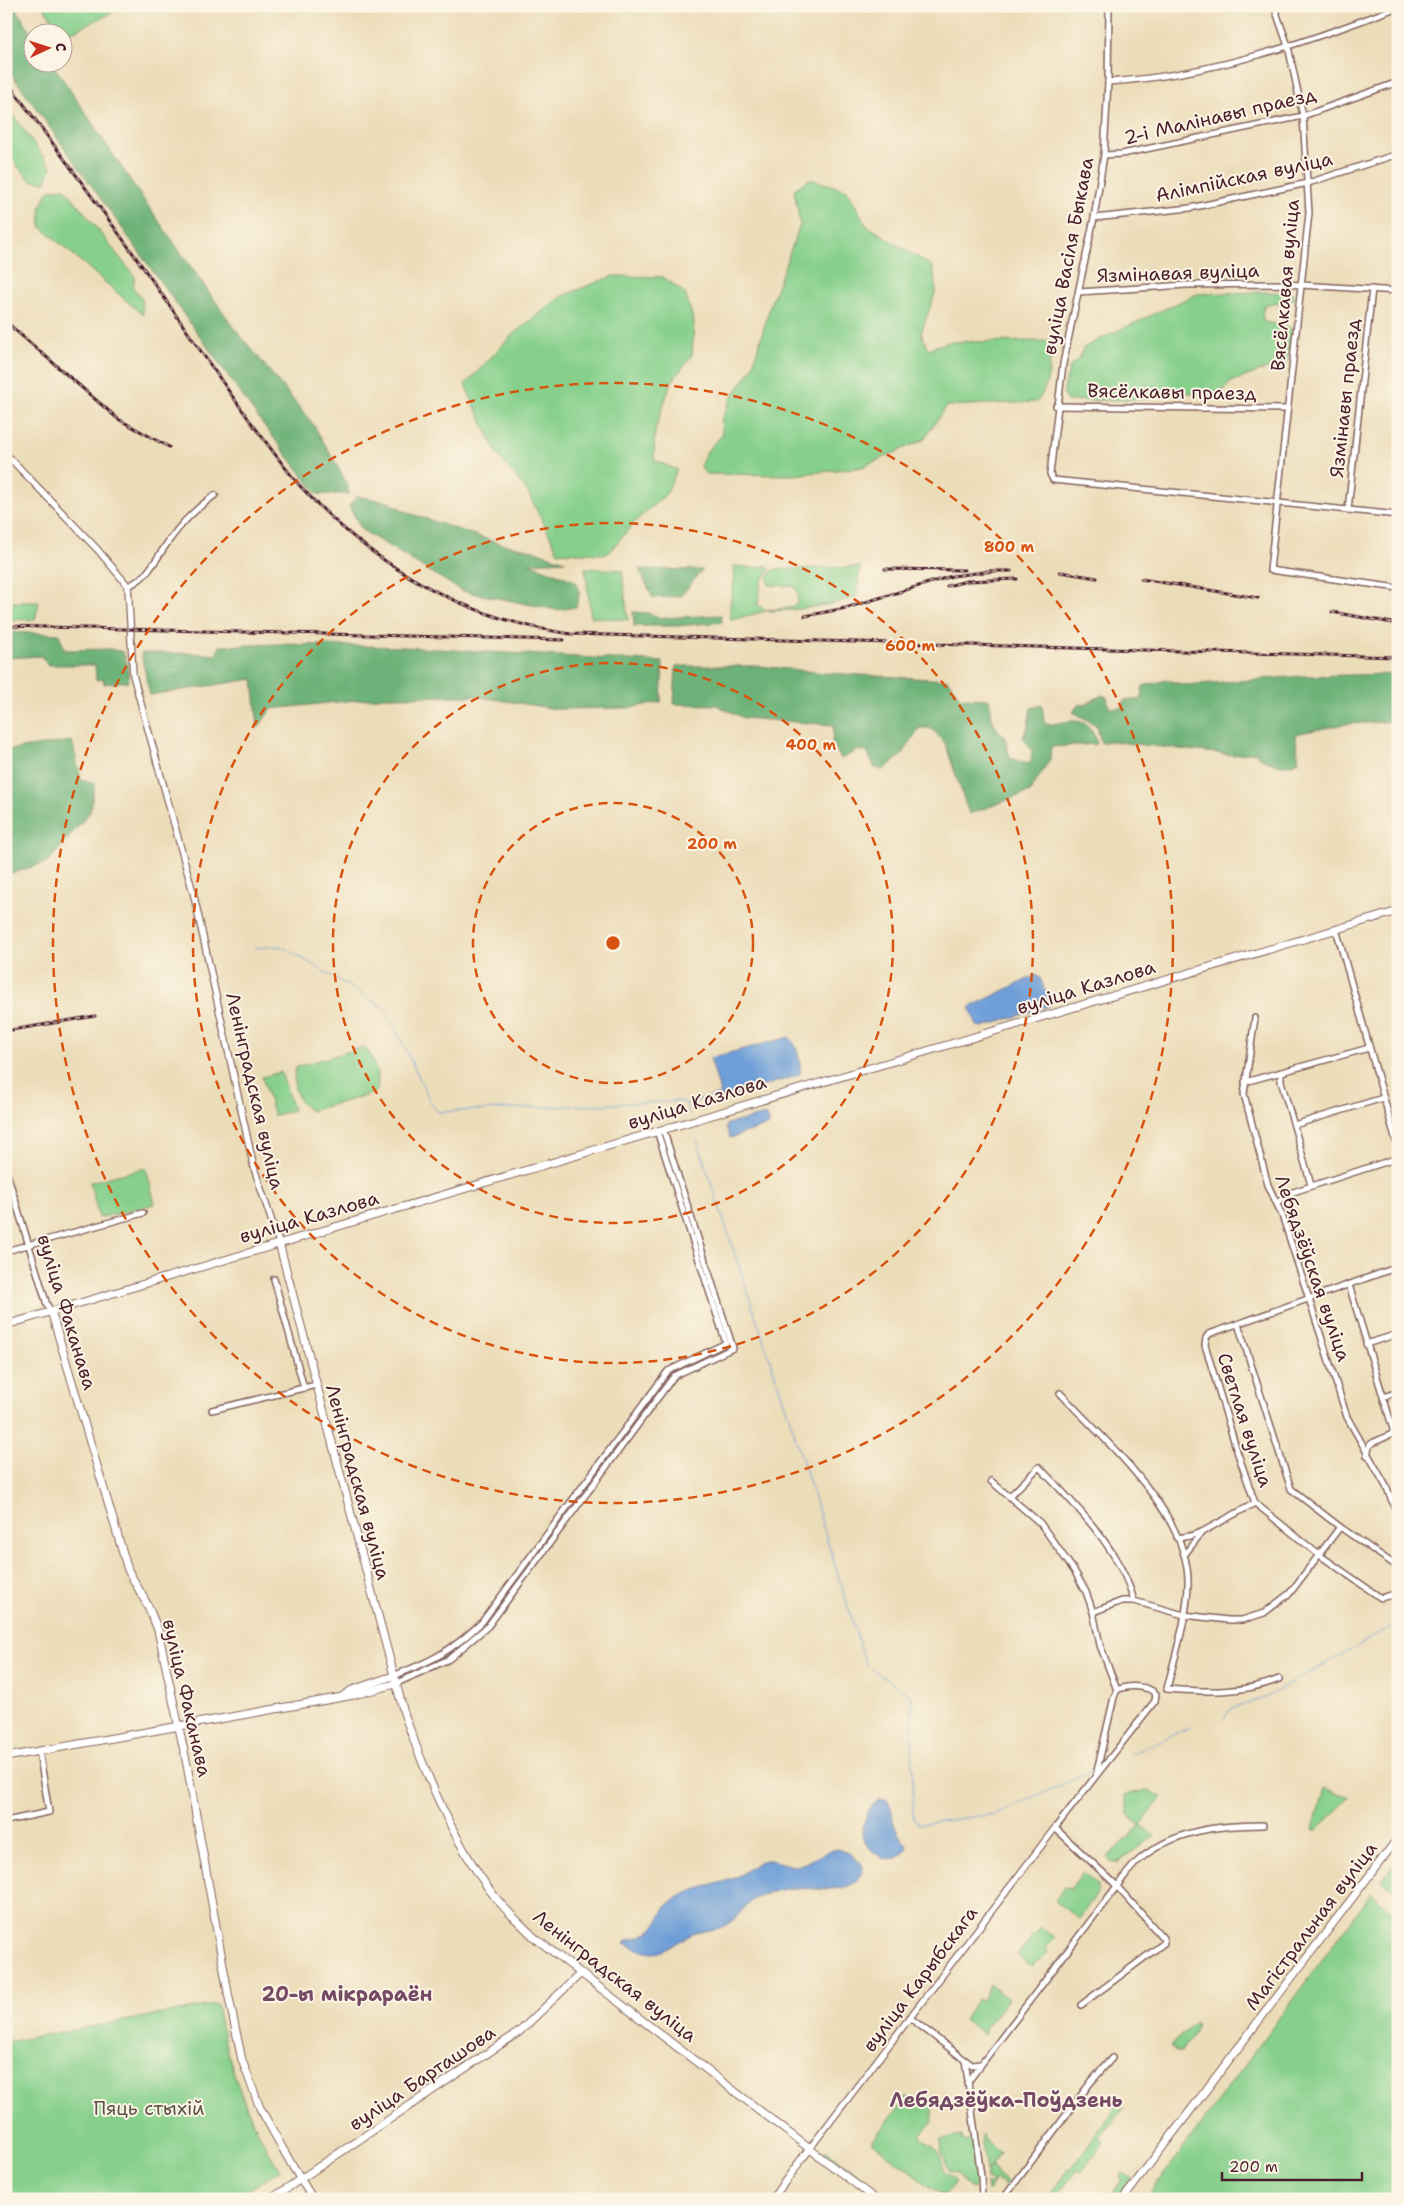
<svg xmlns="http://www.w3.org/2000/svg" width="1404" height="2205" viewBox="0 0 1404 2205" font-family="'Shantell Sans',sans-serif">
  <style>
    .green { fill: #87d08c; stroke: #68785c }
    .forest { fill: #6db278; stroke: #5c6852 }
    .water { fill: #6d9ed7; stroke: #5c5e81 }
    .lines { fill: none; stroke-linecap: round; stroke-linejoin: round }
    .stream { stroke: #6d9ed7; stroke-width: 1 }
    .minor-casing { stroke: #83625d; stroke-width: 8 }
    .tertiary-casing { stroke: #83625d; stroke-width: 8 }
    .secondary-casing { stroke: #83625d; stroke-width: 9 }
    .minor { stroke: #fff; stroke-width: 5 }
    .tertiary { stroke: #fff; stroke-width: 5.5 }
    .secondary { stroke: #fff; stroke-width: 7 }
    .rail-casing { stroke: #4a1f2b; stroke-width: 3 }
    .rail { stroke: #fcf5e5; stroke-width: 1; stroke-dasharray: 4; stroke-linecap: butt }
    .ring { fill: none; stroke: #d8530f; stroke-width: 2.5; stroke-dasharray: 9 6 }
    .labels { text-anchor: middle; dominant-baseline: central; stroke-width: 4; stroke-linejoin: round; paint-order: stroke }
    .street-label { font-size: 19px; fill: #4a1f2b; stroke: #fcf5e5 }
    .park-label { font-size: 19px; fill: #5c5448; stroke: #fcf5e5 }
    .neighbourhood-label { font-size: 20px; font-weight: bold; fill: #754a64; stroke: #fcf5e5 }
    .centre { fill: #d8530f; stroke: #fcf5e5; stroke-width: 2.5 }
    .ring-label { font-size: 15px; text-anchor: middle; font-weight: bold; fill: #d8530f; stroke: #fcf5e5; stroke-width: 4; stroke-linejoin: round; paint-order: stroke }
  </style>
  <rect width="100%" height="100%" fill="#fcf5e5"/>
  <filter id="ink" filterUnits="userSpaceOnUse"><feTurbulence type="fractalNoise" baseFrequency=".02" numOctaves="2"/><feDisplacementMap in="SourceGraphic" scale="10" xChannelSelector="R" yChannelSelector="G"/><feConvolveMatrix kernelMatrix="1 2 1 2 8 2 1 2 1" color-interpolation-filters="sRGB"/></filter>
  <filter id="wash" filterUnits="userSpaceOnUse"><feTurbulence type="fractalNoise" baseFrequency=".0096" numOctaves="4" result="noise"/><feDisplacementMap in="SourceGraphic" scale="20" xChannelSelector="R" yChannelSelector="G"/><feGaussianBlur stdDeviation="1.12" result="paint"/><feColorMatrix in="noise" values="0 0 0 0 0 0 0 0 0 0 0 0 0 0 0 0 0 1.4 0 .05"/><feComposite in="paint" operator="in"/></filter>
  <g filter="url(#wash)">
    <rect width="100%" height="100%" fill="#ecddb9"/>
    <g class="green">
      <path d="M 43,6 L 113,6 L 112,13 L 63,36 Z"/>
      <path d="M 6,105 L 51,167 L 46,182 L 31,181 L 6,153 Z"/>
      <path d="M 810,179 L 847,190 L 866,225 L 933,267 L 936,291 L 921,333 L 928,349 L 948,342 L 1049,341 C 1052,361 1049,387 1037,402 L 947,406 L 923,440 L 862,467 L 793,475 L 706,474 L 700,466 L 707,451 L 722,435 L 721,421 L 733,395 L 752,369 L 772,300 L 800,225 L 794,189 Z"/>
      <path d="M 65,188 L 135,277 L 133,287 L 142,299 L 143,315 L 41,227 L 40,208 L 49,190 Z"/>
      <path d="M 613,276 L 663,277 L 685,293 L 694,322 L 692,355 L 671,383 L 655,430 L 654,460 L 677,470 L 667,493 L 637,520 L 607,554 L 558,552 L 527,491 L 497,454 L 465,385 L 513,334 L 562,296 Z"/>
      <path d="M 1259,292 L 1292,293 L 1295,298 C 1286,305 1273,300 1264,306 L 1262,314 L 1264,322 L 1287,326 L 1292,329 L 1287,362 L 1283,370 L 1266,369 L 1231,382 L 1222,392 L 1207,395 L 1182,392 L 1144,399 L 1067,401 L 1063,394 L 1070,366 L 1080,358 L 1083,348 L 1096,341 L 1197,294 Z"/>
      <path d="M 766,565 L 770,570 L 761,582 L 758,605 L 766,610 L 791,608 L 798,602 L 798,593 L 794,586 L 769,585 L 768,577 L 774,569 L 860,567 L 857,596 L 832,604 L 792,610 L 766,611 L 731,620 C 726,604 737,586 734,566 L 757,568 Z"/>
      <path d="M 585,568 L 622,570 L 628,620 L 591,617 Z"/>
      <path d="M 6,602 L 39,602 L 35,620 L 6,619 Z"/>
      <path d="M 364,1047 C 373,1053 383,1085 375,1093 L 310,1111 C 296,1102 291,1083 296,1067 Z"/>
      <path d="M 281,1072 L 293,1110 L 274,1116 L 262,1077 Z"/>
      <path d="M 146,1168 L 155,1204 L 99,1218 L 90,1182 Z"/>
      <path d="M 1324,1789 L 1350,1797 L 1317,1830 L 1313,1830 Z"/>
      <path d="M 1148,1790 L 1162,1797 L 1141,1825 L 1155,1835 L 1117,1863 L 1112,1863 L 1107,1857 L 1141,1825 L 1128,1815 L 1125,1795 Z"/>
      <path d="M 1398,1859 L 1398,1893 L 1382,1880 Z"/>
      <path d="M 1083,1872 L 1098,1885 L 1098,1892 L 1079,1919 L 1056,1902 L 1056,1899 L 1064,1887 L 1071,1888 Z"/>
      <path d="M 1371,1893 L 1398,1915 L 1398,2199 L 1146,2199 Z"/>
      <path d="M 1041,1927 L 1055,1939 L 1045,1949 L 1048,1952 L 1041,1961 L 1038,1960 L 1031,1967 L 1017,1955 Z"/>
      <path d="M 990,1985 L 1008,1999 L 986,2027 L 984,2035 L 964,2019 L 977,1999 L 982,2000 Z"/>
      <path d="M 217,2004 C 227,2064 247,2119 280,2170 L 234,2199 L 6,2199 L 6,2042 Z"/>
      <path d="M 1195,2022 L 1197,2027 L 1192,2038 L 1181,2051 L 1176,2051 L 1170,2046 Z"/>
      <path d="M 906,2098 L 931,2102 L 933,2122 L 920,2135 L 939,2152 L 945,2172 L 956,2182 L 944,2197 L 871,2142 Z"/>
      <path d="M 1119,2102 L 1124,2108 L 1100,2137 L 1104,2142 L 1081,2173 L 1077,2170 L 1057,2196 L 1052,2192 L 1068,2169 L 1070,2170 Z"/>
      <path d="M 981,2135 L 1000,2154 L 986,2172 Z"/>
      <path d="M 962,2136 L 963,2141 L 974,2140 L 979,2186 L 972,2189 L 956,2174 L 950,2172 L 942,2153 L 941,2140 Z"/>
      <path d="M 826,2150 L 889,2199 L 883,2199 L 823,2153 Z"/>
      <path d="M 992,2166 L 997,2175 L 1007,2183 L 1005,2186 L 996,2180 L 988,2192 L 987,2183 L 990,2185 L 993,2182 L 989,2179 L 987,2180 L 986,2173 Z"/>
      <path d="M 1123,2173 L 1131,2179 L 1132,2183 L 1121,2199 L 1108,2199 L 1121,2181 L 1120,2176 Z"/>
    </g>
    <g class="forest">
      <path d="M 6,6 L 14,6 L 32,34 L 32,62 L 52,63 L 143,199 L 235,329 L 313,424 L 347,483 L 349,494 L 317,494 L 259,419 L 33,104 L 6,66 Z"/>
      <path d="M 357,496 L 388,502 L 409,513 L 498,543 L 532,550 L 565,561 L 529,563 L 575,581 L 580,591 L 576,607 L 557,610 L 462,591 L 362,530 L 349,506 Z"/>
      <path d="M 639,569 L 702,570 L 681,596 L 653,598 Z"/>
      <path d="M 633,612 L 648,613 L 660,618 L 721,615 L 722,622 L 678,626 L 634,626 Z"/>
      <path d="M 6,632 L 59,634 L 65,650 L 110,649 L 123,652 L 127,664 L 129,681 L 104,684 L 104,679 L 96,680 L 95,665 L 48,665 L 41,656 L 6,658 Z"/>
      <path d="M 278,644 L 403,647 L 663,662 L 661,702 L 628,708 L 557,709 L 473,696 L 385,697 L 271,709 L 258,728 L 253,679 L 150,695 L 141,653 L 192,653 L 216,655 L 220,646 Z"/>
      <path d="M 676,666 L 759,666 L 826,673 L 948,680 L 960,698 L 989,699 C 992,713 991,727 1004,735 L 1010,758 L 1028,764 L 1031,761 L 1032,751 L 1023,737 L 1028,726 L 1031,708 L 1042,705 L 1044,721 L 1047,725 C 1071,721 1090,713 1097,744 L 1051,747 L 1050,759 L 1030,792 L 969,814 L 945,743 L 931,728 L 919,728 L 903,754 L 883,770 L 875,768 L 867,752 L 858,750 L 841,759 L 832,743 L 834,725 L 744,718 L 716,705 L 674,704 Z"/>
      <path d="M 1398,674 L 1398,721 L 1345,724 L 1295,734 L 1299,761 C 1296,762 1291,765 1288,765 C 1278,766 1260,761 1255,752 L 1233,755 L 1109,741 L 1101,743 L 1097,726 L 1073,712 L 1078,705 L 1086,704 L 1102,695 L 1107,697 L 1109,708 L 1122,708 L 1125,700 L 1141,700 L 1143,686 L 1167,680 L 1185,685 L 1304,676 Z"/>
      <path d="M 72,741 L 81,780 L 95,784 L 90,812 L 48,862 L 6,875 L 6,750 Z"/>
    </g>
    <g class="water">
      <path d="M 1036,975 L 1040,978 L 1051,1004 L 1049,1006 L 983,1027 L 977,1026 L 970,1008 L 972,1006 Z"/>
      <path d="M 789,1037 C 796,1041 804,1068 799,1075 L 722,1099 L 710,1058 Z"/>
      <path d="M 766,1115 L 769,1121 L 769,1125 L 730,1138 L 726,1128 L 727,1124 Z"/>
      <path d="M 879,1800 L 887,1800 C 894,1812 891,1813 894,1824 C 897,1833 902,1839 907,1846 C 903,1858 894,1860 882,1858 C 866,1844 857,1842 865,1819 C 869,1809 871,1806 879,1800 Z"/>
      <path d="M 838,1849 L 849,1853 L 862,1864 C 866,1897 815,1888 797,1888 C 786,1888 775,1891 764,1895 C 745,1900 744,1913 729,1923 C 719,1931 705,1929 693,1934 C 661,1949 663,1963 625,1943 C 632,1937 641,1938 649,1932 C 658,1926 660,1912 669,1904 C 691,1885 722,1887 743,1873 C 751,1868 755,1862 766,1860 C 776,1859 789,1868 799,1865 C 814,1861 823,1851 838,1849 Z"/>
    </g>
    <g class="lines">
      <g class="stream">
        <path d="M 255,948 L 278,946 L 285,948 L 383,1007 L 388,1012 L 432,1105 L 438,1112 L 680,1101 L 686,1104 L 689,1115"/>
        <path d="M 686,1104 L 719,1094"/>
        <path d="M 697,1140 L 792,1426 L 865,1662 L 869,1667 L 910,1695 L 912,1699 L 913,1817 L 919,1824 L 995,1814 L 1093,1771"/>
        <path d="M 1224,1719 L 1230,1709 L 1265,1698 L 1398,1623"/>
        <path d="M 1131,1754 L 1191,1727"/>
      </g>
    </g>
  </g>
  <g filter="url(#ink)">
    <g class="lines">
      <g class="minor-casing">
        <g id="minor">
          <path d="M 1109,6 L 1108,82 L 1104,155 L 1094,218 L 1063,364 L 1050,474 L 1053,480 L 1398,515"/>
          <path d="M 1274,6 L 1288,46 L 1303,116 L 1309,213 L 1270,570 L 1398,588"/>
          <path d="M 1108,82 C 1208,76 1305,43 1398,7"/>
          <path d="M 1104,155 L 1122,154 L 1303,116 L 1398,82"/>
          <path d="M 1094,218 L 1190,208 L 1308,183 L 1398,154"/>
          <path d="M 1079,292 L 1186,285 L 1285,284 L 1398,291"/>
          <path d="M 1056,406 L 1287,409"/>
          <path d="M 1348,510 L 1372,289"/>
          <path d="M 128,586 C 150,577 157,556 171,538 C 183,521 198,507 215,495"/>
          <path d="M 1336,929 L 1398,1148"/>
          <path d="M 1255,1018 L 1244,1094 L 1268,1185 L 1282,1215 L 1347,1417 L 1387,1488 L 1398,1516"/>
          <path d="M 1281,1072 L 1281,1081 L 1311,1185"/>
          <path d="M 1245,1082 L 1369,1048"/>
          <path d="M 1294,1125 L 1383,1098"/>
          <path d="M 6,1170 L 47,1305 L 51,1311"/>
          <path d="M 1277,1203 L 1290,1193 L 1398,1158"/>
          <path d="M 6,1251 L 143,1213"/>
          <path d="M 1398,1267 L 1209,1334 L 1206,1338 L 1205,1345 L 1237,1451 L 1255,1503 L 1318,1554 L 1381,1598 L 1398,1593"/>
          <path d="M 274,1279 L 304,1388"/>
          <path d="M 1349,1285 L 1393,1429 L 1393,1433 L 1390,1435 L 1370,1444 L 1367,1455"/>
          <path d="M 1238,1324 L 1291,1489 L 1340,1527 L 1398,1567"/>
          <path d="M 1366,1344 L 1398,1334"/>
          <path d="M 1060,1393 C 1104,1440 1191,1515 1188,1585 C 1187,1620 1175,1655 1167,1689"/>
          <path d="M 1383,1397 L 1398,1392"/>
          <path d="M 212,1410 L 316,1385"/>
          <path d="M 991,1481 L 1040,1523 L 1075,1572 L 1086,1592 L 1093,1612 L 1100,1645 L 1117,1690"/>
          <path d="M 1010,1496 L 1039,1467 C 1076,1506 1119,1547 1134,1601"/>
          <path d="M 1177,1538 L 1190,1536 L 1201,1532"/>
          <path d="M 1185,1554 L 1202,1532 L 1255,1503"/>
          <path d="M 1093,1612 L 1122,1601 L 1134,1601 L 1184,1615 L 1228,1620 L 1242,1620 L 1264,1613 L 1290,1593 L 1340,1527"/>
          <path d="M 393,1676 C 432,1661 452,1651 482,1622 L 668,1371 L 726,1343 L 657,1131"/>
          <path d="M 395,1684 L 449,1659 L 488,1626 L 674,1376 L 733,1348 L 663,1129"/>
          <path d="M 1167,1689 C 1206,1692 1243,1694 1279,1679"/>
          <path d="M 6,1821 L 49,1812 L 39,1751"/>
          <path d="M 1081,2005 L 1164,1943 L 1163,1938 L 1113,1882 L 1055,1828 L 1155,1701 L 1156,1694 C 1148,1685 1128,1685 1117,1690 L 1114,1697 L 1096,1775"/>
          <path d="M 909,2017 L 965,2060 L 972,2065 L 980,2064"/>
          <path d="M 965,2060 L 981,2176 L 982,2199"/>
          <path d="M 967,2083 L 1117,1886 C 1124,1877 1131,1867 1139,1860 C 1174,1830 1219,1825 1263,1825"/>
          <path d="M 1003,2199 L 1091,2082 L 1112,2058"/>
        </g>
      </g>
      <g class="tertiary-casing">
        <g id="tertiary">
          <path d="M 6,454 L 97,549 L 128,586 L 133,675 L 194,896 L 254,1168 L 279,1243"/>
          <path d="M 810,2148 L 1055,1828"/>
        </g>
      </g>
      <g class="secondary-casing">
        <g id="secondary">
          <path d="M 279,1243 L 404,1713 C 425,1773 455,1846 495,1897 C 507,1912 522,1925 535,1938 L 875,2199"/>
          <path d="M 51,1311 L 128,1570 L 148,1606 L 158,1630 L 187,1765 L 229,1998 L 242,2060 L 260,2108 L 293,2167 L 313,2199"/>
          <path d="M 6,1325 L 1398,911"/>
          <path d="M 343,1696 L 352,1690 L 393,1676"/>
          <path d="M 6,1757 L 354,1695 L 395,1684"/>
          <path d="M 271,2199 L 519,2032 L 581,1973"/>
          <path d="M 772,2199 L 810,2148"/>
          <path d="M 1123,2199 L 1398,1838"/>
        </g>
      </g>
      <use href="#minor" class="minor"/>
      <use href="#tertiary" class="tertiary"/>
      <use href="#secondary" class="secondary"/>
      <g class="rail-casing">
        <g id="rail">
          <path d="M 6,80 C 58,151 111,221 161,293 C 190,336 220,379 250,421 C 267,443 282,465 300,486 C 374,566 463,619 571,634 L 1398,657"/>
          <path d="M 6,322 L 118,419 L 169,447"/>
          <path d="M 885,569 L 964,570"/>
          <path d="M 986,571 L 1011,571"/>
          <path d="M 1060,572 L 1097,578"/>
          <path d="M 1141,579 L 1258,598"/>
          <path d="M 947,586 L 967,581 L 1017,579"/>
          <path d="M 1332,612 L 1398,624"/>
          <path d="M 805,616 L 846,608 L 952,576 L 993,571"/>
          <path d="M 6,626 L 564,640"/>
          <path d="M 6,1031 L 95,1016"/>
        </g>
      </g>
      <use href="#rail" class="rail"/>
    </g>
  </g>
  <g class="ring">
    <circle cx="613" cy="943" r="140"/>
    <circle cx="613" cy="943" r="280"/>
    <circle cx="613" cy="943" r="420"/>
    <circle cx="613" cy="943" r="560"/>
  </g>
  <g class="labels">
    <g class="street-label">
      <text transform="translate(1220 116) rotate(-13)">2-і Малінавы праезд</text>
      <text transform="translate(1244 177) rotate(-12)">Алімпійская вуліца</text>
      <text transform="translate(1068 256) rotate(-79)">вуліца Васіля Быкава</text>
      <text transform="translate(1178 273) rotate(-2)">Язмінавая вуліца</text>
      <text transform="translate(1285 285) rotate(-85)">Вясёлкавая вуліца</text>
      <text transform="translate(1172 392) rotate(1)">Вясёлкавы праезд</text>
      <text transform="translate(1345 398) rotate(-84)">Язмінавы праезд</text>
      <text transform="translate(1086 987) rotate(-17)">вуліца Казлова</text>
      <text transform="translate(255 1091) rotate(77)">Ленінградская вуліца</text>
      <text transform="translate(697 1102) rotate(-17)">вуліца Казлова</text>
      <text transform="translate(309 1217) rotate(-16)">вуліца Казлова</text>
      <text transform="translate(1313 1268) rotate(71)">Лебядзёўская вуліца</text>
      <text transform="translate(67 1312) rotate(73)">вуліца Факанава</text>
      <text transform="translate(1245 1420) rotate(72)">Светлая вуліца</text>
      <text transform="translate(358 1482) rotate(75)">Ленінградская вуліца</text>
      <text transform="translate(187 1698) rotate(77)">вуліца Факанава</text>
      <text transform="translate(1311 1926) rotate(-53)">Магістральная вуліца</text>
      <text transform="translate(615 1976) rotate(38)">Ленінградская вуліца</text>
      <text transform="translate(920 1979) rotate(-53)">вуліца Карыбскага</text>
      <text transform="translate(422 2078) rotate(-34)">вуліца Барташова</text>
    </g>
    <g class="park-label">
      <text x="149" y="2108">Пяць стыхій</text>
    </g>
    <g class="neighbourhood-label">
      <text x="347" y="1994">20-ы мікрараён</text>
      <text x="1006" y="2100">Лебядзёўка-Поўдзень</text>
    </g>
  </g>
  <circle cx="613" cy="943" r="8" class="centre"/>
  <g class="ring-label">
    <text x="1009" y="552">800 m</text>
    <text x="910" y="651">600 m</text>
    <text x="811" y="750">400 m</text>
    <text x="712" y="849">200 m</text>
  </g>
  <rect width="1404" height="2205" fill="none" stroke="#fcf5e5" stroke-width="25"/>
  <g transform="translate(48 48) rotate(86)"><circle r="24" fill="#fcf5e5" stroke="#b59f9b"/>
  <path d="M0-4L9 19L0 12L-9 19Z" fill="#c8321e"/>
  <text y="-8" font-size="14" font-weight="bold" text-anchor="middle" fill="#4a1f2b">С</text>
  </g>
  <path d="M1222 2172v8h140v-8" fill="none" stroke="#4a1f2b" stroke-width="2.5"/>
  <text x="1229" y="2172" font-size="15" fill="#4a1f2b" stroke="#fcf5e5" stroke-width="4" paint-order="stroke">200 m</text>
</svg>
